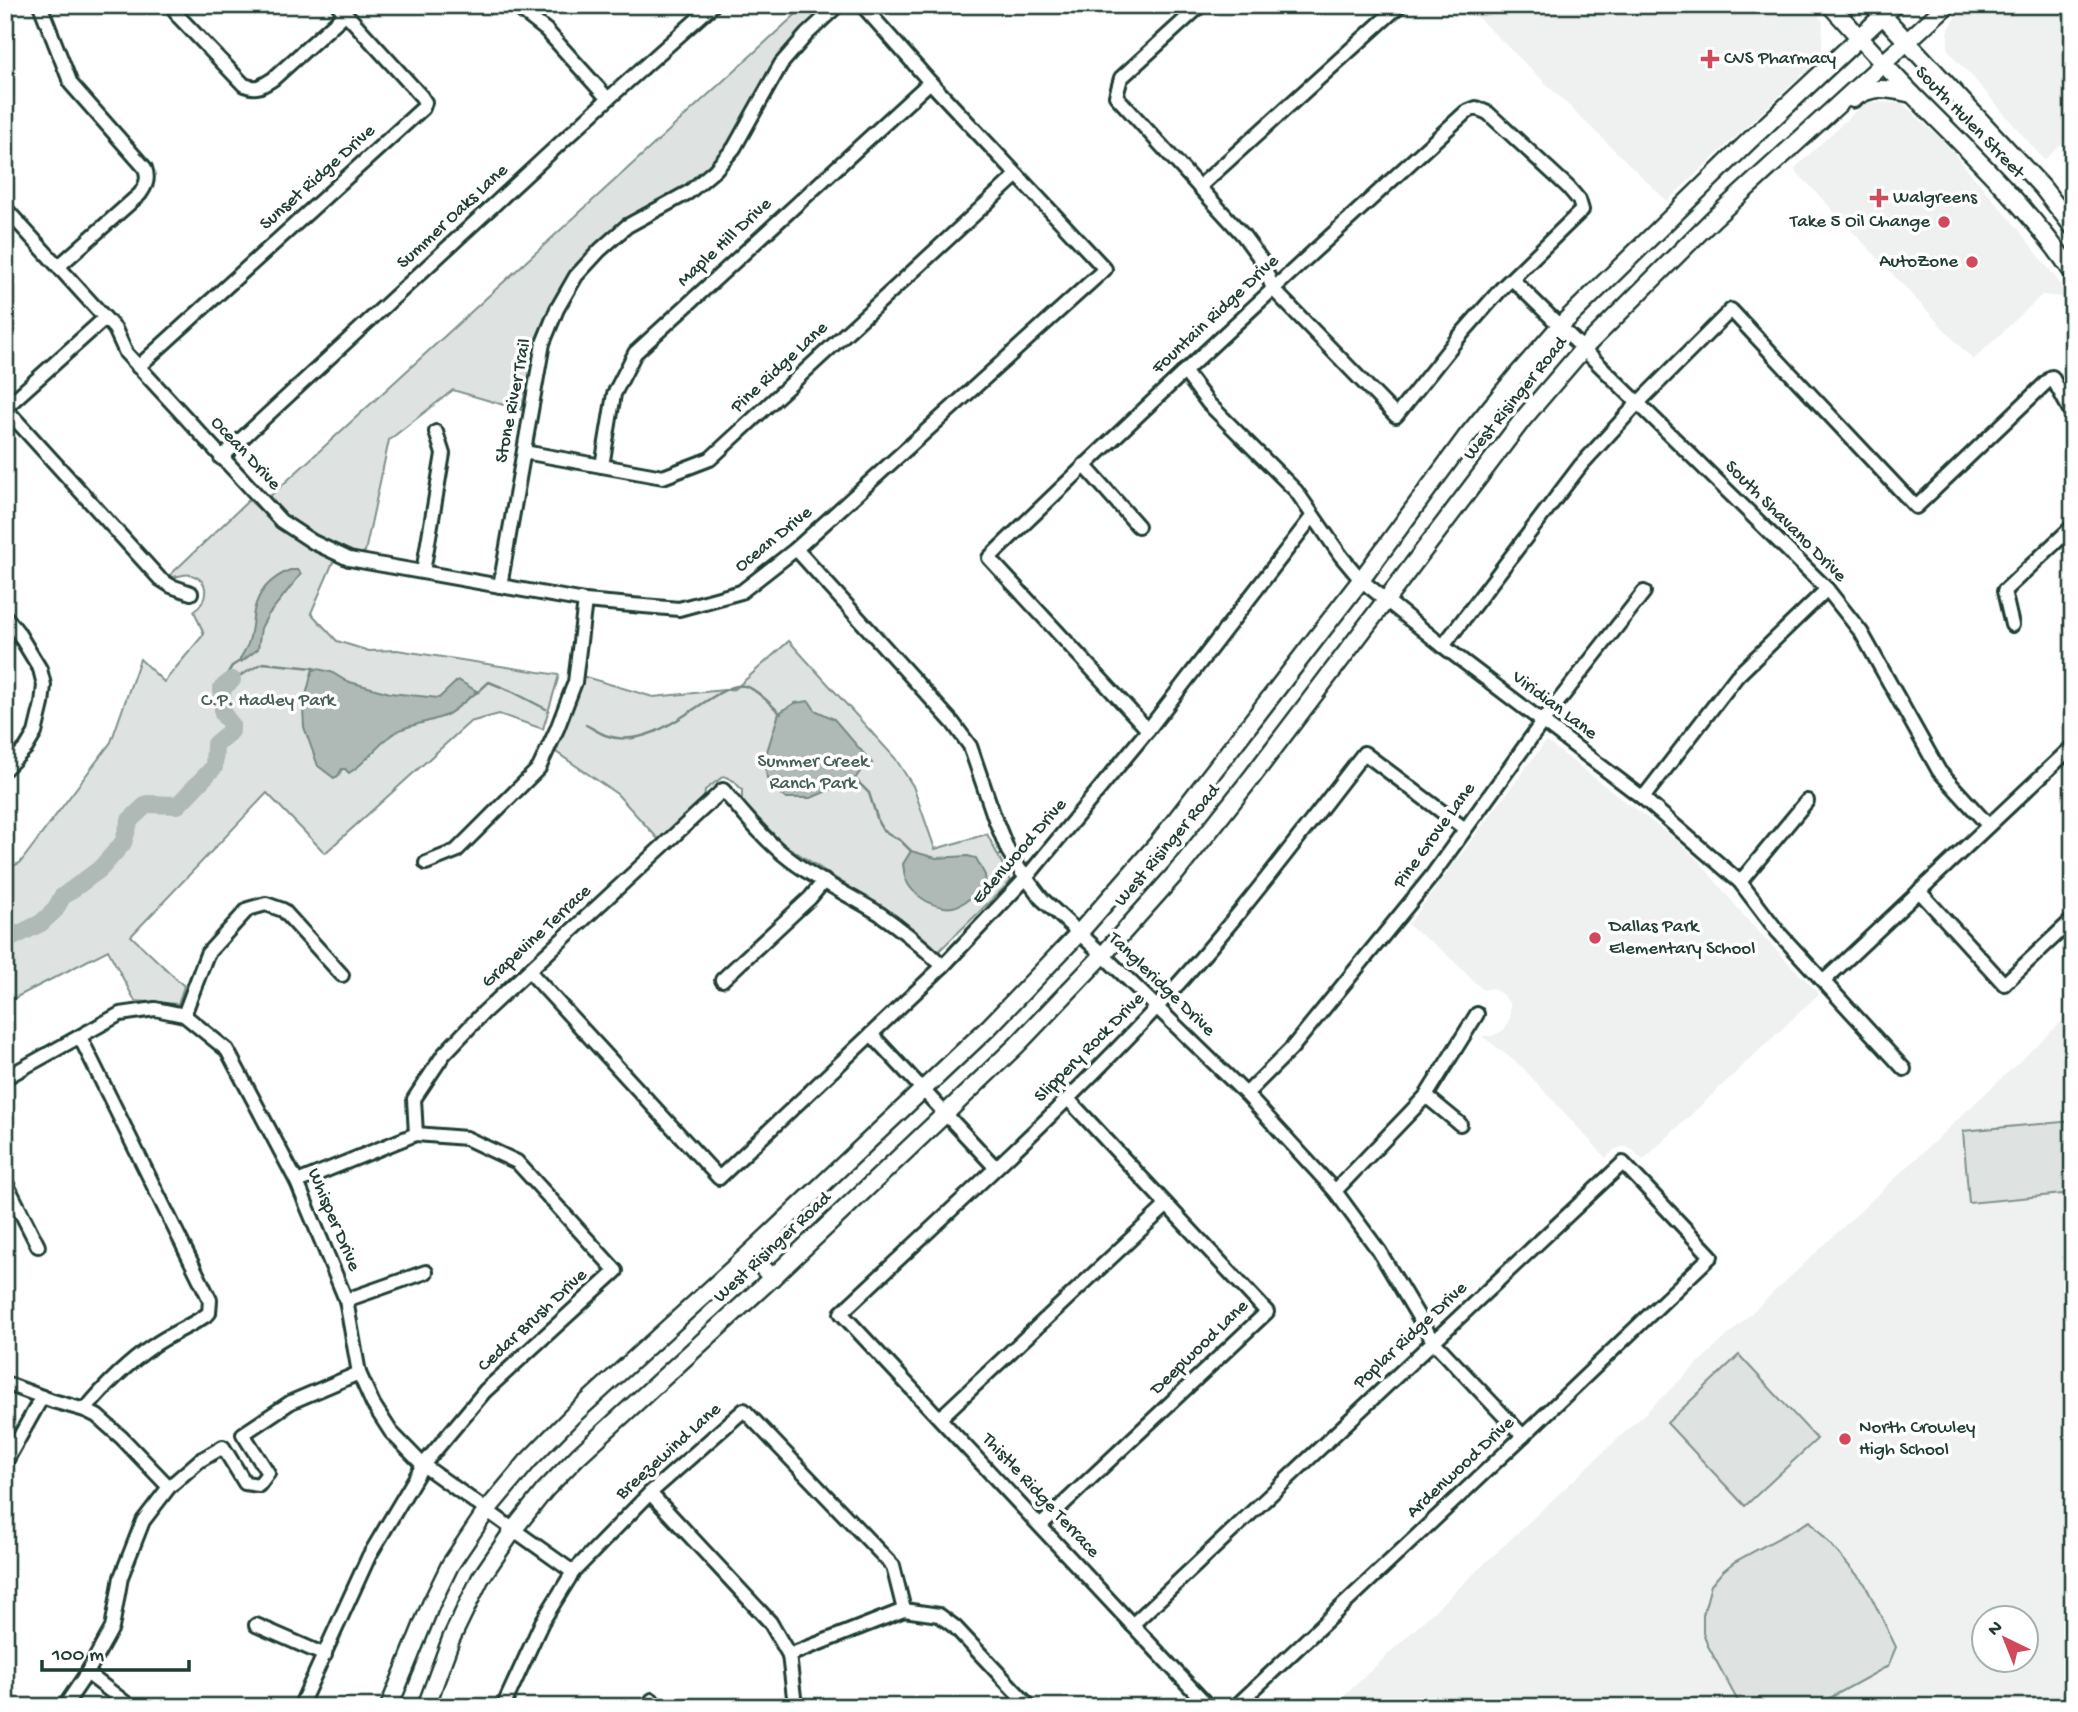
<svg xmlns="http://www.w3.org/2000/svg" width="2078" height="1712" viewBox="0 0 2078 1712" font-family="'Gochi Hand',sans-serif">
  <style>
    .built { fill: #eef1f0; fill-rule: evenodd }
    .green { fill: #dee3e2; stroke: #7e908b; stroke-width: 2 }
    .water { fill: #afbab7; stroke: #758883; stroke-width: 2 }
    .lines { fill: none; stroke-linecap: round; stroke-linejoin: round }
    .stream { stroke: #758883; stroke-width: 2.5 }
    .river { stroke: #afbab7; stroke-width: 18 }
    .minor-casing { stroke: #1f3d34; stroke-width: 18 }
    .major-casing { stroke: #1f3d34; stroke-width: 21 }
    .minor { stroke: #fff; stroke-width: 12 }
    .major { stroke: #fff; stroke-width: 16 }
    .poi-dot { fill: #d1495b; stroke: #fff; stroke-width: 2.5 }
    .labels { text-anchor: middle; dominant-baseline: central; stroke-width: 7; stroke-linejoin: round; paint-order: stroke }
    .poi-label { font-size: 19px; fill: #1f3d34; stroke: #fff; text-anchor: start }
    .street-label { font-size: 19px; fill: #1f3d34; stroke: #fff }
    .park-label { font-size: 19px; fill: #455e57; stroke: #fff }
  </style>
  <rect width="100%" height="100%" fill="#fff"/>
  <filter id="ink" filterUnits="userSpaceOnUse"><feTurbulence type="fractalNoise" baseFrequency=".0143" numOctaves="2"/><feDisplacementMap in="SourceGraphic" scale="14" xChannelSelector="R" yChannelSelector="G"/><feConvolveMatrix kernelMatrix="1 2 1 2 8 2 1 2 1" color-interpolation-filters="sRGB"/></filter>
  <g filter="url(#ink)">
    <g class="built">
      <path d="M 1480,5 L 1812,5 L 1823,21 L 1822,56 L 1667,201 L 1472,12 Z"/>
      <path d="M 1964,5 L 2073,5 L 2073,134 L 2044,160 L 1970,74 L 1956,61 L 1948,49 L 1948,32 L 1958,12 Z"/>
      <path d="M 1869,102 L 1902,103 L 1943,141 L 2016,226 L 2071,298 L 2042,295 L 1973,360 L 1794,169 L 1861,106 Z"/>
      <path d="M 1546,741 L 1675,839 L 1698,860 L 1751,924 L 1819,994 L 1643,1160 L 1634,1151 L 1624,1146 L 1614,1150 L 1606,1158 L 1522,1067 L 1482,1036 L 1492,1036 L 1504,1030 L 1510,1017 L 1510,1004 L 1502,994 L 1491,988 L 1483,990 L 1443,951 L 1408,925 Z"/>
      <path d="M 2073,1011 L 2073,1707 L 1332,1707 L 1807,1261 ZM 1983,1618 L 2025,1618 L 2025,1660 L 1983,1660 Z"/>
    </g>
    <g class="green">
      <path d="M 806,5 L 826,5 L 803,30 L 736,134 L 720,154 L 695,179 L 575,269 L 560,291 L 545,318 L 521,410 L 453,390 L 389,440 L 365,552 L 359,554 L 321,540 L 280,512 L 267,499 Z"/>
      <path d="M 249,500 C 276,526 302,541 334,560 L 311,613 L 337,641 L 369,651 L 397,650 L 559,675 L 543,729 L 499,714 L 470,722 L 325,853 L 267,793 L 131,936 L 184,986 L 178,1004 L 135,1001 L 108,950 L 5,1003 L 5,869 L 20,863 L 111,742 L 140,659 L 164,682 L 204,634 L 194,611 C 208,602 211,580 191,575 C 184,573 177,578 168,577 Z"/>
      <path d="M 789,641 L 895,758 L 913,786 L 935,849 L 987,834 L 1011,881 L 938,952 L 909,926 L 782,843 L 742,801 L 742,790 L 734,781 L 724,776 L 705,790 L 704,802 L 660,841 L 617,794 L 556,752 L 582,676 L 653,697 L 735,689 Z"/>
      <path d="M 2073,1121 L 2073,1193 L 1969,1203 L 1963,1131 Z"/>
      <path d="M 1739,1355 L 1817,1439 L 1745,1506 L 1667,1423 Z"/>
      <path d="M 1810,1521 L 1865,1584 L 1896,1647 L 1888,1666 L 1830,1698 L 1798,1707 L 1741,1707 L 1707,1644 L 1703,1632 L 1703,1615 L 1711,1585 L 1723,1571 L 1734,1562 Z"/>
    </g>
    <g class="water">
      <path d="M 290,570 L 298,570 L 301,574 L 268,615 L 261,628 L 258,649 L 241,662 L 240,659 C 242,655 246,649 248,644 C 252,634 252,622 254,611 C 258,591 271,578 290,570 Z"/>
      <path d="M 313,668 L 331,672 L 346,681 L 390,693 L 439,698 L 458,680 L 478,692 C 465,699 456,712 442,717 C 426,723 404,725 390,736 C 375,748 367,762 349,773 L 345,769 L 342,769 L 338,776 L 334,778 L 318,766 L 304,727 L 303,707 Z"/>
      <path d="M 809,701 L 815,710 L 834,719 L 872,763 L 864,766 L 855,779 L 811,798 L 785,798 L 768,784 L 765,765 L 760,760 L 765,758 L 779,713 L 795,703 Z"/>
      <path d="M 911,851 L 936,858 L 968,856 L 976,858 L 985,875 L 986,886 C 977,893 964,905 953,907 C 935,910 912,895 906,880 C 904,875 904,869 903,864 Z"/>
    </g>
    <g class="lines">
      <g class="stream">
        <path d="M 232,680 L 263,663 L 313,668 L 314,670"/>
        <path d="M 227,683 L 226,676 L 232,666 L 240,661"/>
        <path d="M 475,692 L 478,692 L 489,682 L 511,691 L 546,709"/>
        <path d="M 586,725 C 592,728 598,732 605,735 C 662,756 717,675 748,687 C 760,692 771,705 781,714"/>
        <path d="M 855,779 L 869,793 L 879,824 L 883,830 L 901,841 L 911,851"/>
      </g>
      <path class="river" d="M 5,941 L 41,923 L 55,910 L 62,897 L 100,869 L 123,843 L 130,820 L 147,804 L 178,805 L 214,767 L 215,744 L 231,731 L 231,724 L 223,714 L 222,688 L 232,680"/>
      <g class="minor-casing">
        <g id="minor">
          <path d="M 40,5 L 71,84 L 145,168 C 149,179 146,185 140,194 L 59,266"/>
          <path d="M 172,5 L 179,17 L 244,85 C 257,90 262,86 273,79 L 346,13"/>
          <path d="M 514,5 L 546,30 L 608,99"/>
          <path d="M 1199,187 L 1400,5"/>
          <path d="M 5,208 L 115,329 L 126,353 L 281,521 L 313,542 L 349,559 L 585,601 L 679,609 L 741,592 L 796,549 L 1105,269 L 930,82 L 862,5"/>
          <path d="M 1512,279 L 1827,589 L 1861,632 L 1939,771 L 1988,825"/>
          <path d="M 138,367 L 423,108 L 425,102 L 421,96 L 338,5"/>
          <path d="M 1184,371 L 1208,403 L 1296,491 L 1341,556 L 1361,580 L 1443,646 L 1643,798 L 1740,882 L 1778,932 L 1904,1069"/>
          <path d="M 5,408 L 160,579 L 171,586 L 191,593"/>
          <path d="M 5,408 L 105,318"/>
          <path d="M 524,452 L 663,477 L 710,459 L 1017,175"/>
          <path d="M 221,458 L 608,99 L 713,5"/>
          <path d="M 1084,465 L 1138,526"/>
          <path d="M 602,466 L 614,394 L 635,353 L 930,82"/>
          <path d="M 796,549 L 953,723 L 970,746 L 995,819 L 1008,851 L 1020,870 L 1042,899 L 1103,955 L 1246,1094 L 1335,1191 L 1379,1251 L 1433,1341 L 1523,1436"/>
          <path d="M 423,572 L 443,454 L 436,432"/>
          <path d="M 500,586 L 543,343 L 557,309 L 576,276 L 600,250 L 627,226 L 689,192 L 715,170 L 734,148 L 781,64 L 807,34 L 838,5"/>
          <path d="M 5,616 L 17,631 L 40,669 L 44,685 L 42,704 L 35,733 L 26,748 L 5,769"/>
          <path d="M 2012,625 L 2004,591 L 2073,526"/>
          <path d="M 1443,646 L 1581,465 L 1638,403 L 1731,310 L 1916,507 L 2052,377 L 2073,416"/>
          <path d="M 1148,730 L 989,558 C 1145,406 1305,259 1466,112 L 1476,108 L 1488,113 L 1568,187 L 1579,200 L 1582,210 L 1502,288 L 1458,338 L 1396,416 L 1273,289 L 1262,261 L 1243,235 L 1116,96 L 1121,78 L 1201,5"/>
          <path d="M 1643,798 L 1737,676 L 1827,589"/>
          <path d="M 426,863 L 456,851 L 539,768 L 557,729 L 575,682 L 585,601"/>
          <path d="M 1740,882 L 1807,801"/>
          <path d="M 1919,891 L 2004,984 L 2073,919"/>
          <path d="M 529,971 L 719,1178 L 943,966 L 1026,878 L 1148,730 L 1312,517"/>
          <path d="M 722,980 L 810,898 L 824,881"/>
          <path d="M 1824,981 L 2073,746"/>
          <path d="M 184,1015 L 207,954 L 248,909 L 266,904 L 283,910 L 342,975"/>
          <path d="M 871,1034 L 995,1167"/>
          <path d="M 80,1037 L 210,1300 L 209,1313 C 192,1326 171,1333 153,1346 C 128,1363 104,1387 85,1410"/>
          <path d="M 5,1078 L 120,1014 L 155,1009 L 184,1015 L 227,1050 L 297,1182 L 346,1300 L 359,1373 L 373,1404 L 391,1432 L 423,1465 L 573,1572"/>
          <path d="M 1246,1094 L 1291,1049 L 1431,877 L 1543,721 L 1644,592"/>
          <path d="M 1426,1096 L 1460,1124"/>
          <path d="M 416,1134 L 414,1099 L 444,1054 L 483,1013 L 723,790 C 742,812 760,835 783,854 C 812,878 848,894 880,914 C 903,930 923,947 943,966"/>
          <path d="M 5,1181 L 38,1246"/>
          <path d="M 297,1182 L 416,1134 L 466,1138 L 517,1162 L 616,1271 L 485,1391 L 423,1465 L 369,1556 L 300,1707"/>
          <path d="M 1335,1191 L 1426,1096 L 1477,1014"/>
          <path d="M 346,1300 L 426,1272"/>
          <path d="M 5,1383 L 53,1401 L 85,1410 L 97,1416 L 122,1438 L 169,1487"/>
          <path d="M 940,1418 L 1166,1206"/>
          <path d="M 5,1463 L 42,1397"/>
          <path d="M 650,1493 L 770,1622 L 789,1655 L 794,1697 L 791,1707"/>
          <path d="M 1041,1525 L 1267,1312 L 1068,1099"/>
          <path d="M 256,1625 L 325,1655"/>
          <path d="M 1132,1625 L 1623,1163 L 1711,1256 L 1523,1436 L 1235,1707"/>
          <path d="M 789,1655 L 904,1610 L 939,1615 L 955,1627 L 1030,1707"/>
          <path d="M 87,1673 L 131,1707"/>
          <path d="M 64,1707 L 87,1673 L 112,1628 L 121,1577 L 143,1521 L 169,1487 L 199,1461 L 223,1447 L 245,1483 L 259,1485 L 268,1473 L 243,1434 L 291,1402 L 359,1373"/>
          <path d="M 503,1707 L 542,1622 L 573,1572 L 650,1493 L 744,1410 L 893,1566 L 904,1610"/>
          <path d="M 649,1707 L 652,1700"/>
          <path d="M 1209,1707 L 841,1313 C 948,1212 1058,1114 1157,1007 C 1232,927 1297,839 1364,753 L 1465,829"/>
        </g>
      </g>
      <g class="major-casing">
        <g id="major">
          <path d="M 1830,5 C 1860,38 1890,72 1922,104 C 1974,156 2032,212 2073,273"/>
          <path d="M 1873,5 L 2042,187 L 2073,227"/>
          <path d="M 1853,99 C 1873,84 1889,89 1912,94"/>
          <path d="M 750,1253 L 772,1278"/>
          <path d="M 5,1705 L 8,1707"/>
          <path d="M 389,1707 L 431,1604 L 450,1565 L 487,1510 L 528,1461 L 573,1415 L 750,1253 L 989,1027 L 1079,933 L 1158,843 L 1361,580 L 1467,436 L 1517,375 L 1559,327 L 1749,141 L 1894,5"/>
          <path d="M 426,1707 L 451,1639 L 480,1579 L 514,1529 L 545,1490 L 578,1456 L 772,1278 L 945,1114 L 1017,1045 L 1103,955 L 1176,873 L 1252,777 L 1523,419 L 1583,349 L 1713,219 L 1947,5"/>
        </g>
      </g>
      <use href="#minor" class="minor"/>
      <use href="#major" class="major"/>
    </g>
  </g>
  <g class="poi-dot">
    <path d="M1706.5 48.5h7v7h7v7h-7v7h-7v-7h-7v-7h7z"/>
    <path d="M1875.5 187.5h7v7h7v7h-7v7h-7v-7h-7v-7h7z"/>
    <circle cx="1944" cy="222" r="7"/>
    <circle cx="1972" cy="262" r="7"/>
    <circle cx="1595" cy="938" r="7"/>
    <circle cx="1845" cy="1439" r="7"/>
  </g>
  <g class="labels">
    <g class="poi-label">
      <text x="1724" y="59">CVS Pharmacy</text>
      <text x="1893" y="198">Walgreens</text>
      <text x="1930" y="222" text-anchor="end">Take 5 Oil Change</text>
      <text x="1958" y="262" text-anchor="end">AutoZone</text>
      <text x="1609" y="927">Dallas Park<tspan x="1609" dy="22">Elementary School</tspan></text>
      <text x="1859" y="1428">North Crowley<tspan x="1859" dy="22">High School</tspan></text>
    </g>
    <g class="street-label">
      <text transform="translate(1969 123) rotate(46)">South Hulen Street</text>
      <text transform="translate(318 178) rotate(-42)">Sunset Ridge Drive</text>
      <text transform="translate(453 217) rotate(-43)">Summer Oaks Lane</text>
      <text transform="translate(725 243) rotate(-43)">Maple Hill Drive</text>
      <text transform="translate(1216 315) rotate(-43)">Fountain Ridge Drive</text>
      <text transform="translate(780 368) rotate(-43)">Pine Ridge Lane</text>
      <text transform="translate(1516 399) rotate(-51)">West Risinger Road</text>
      <text transform="translate(514 401) rotate(-79)">Stone River Trail</text>
      <text transform="translate(245 454) rotate(47)">Ocean Drive</text>
      <text transform="translate(1785 522) rotate(45)">South Shavano Drive</text>
      <text transform="translate(774 540) rotate(-39)">Ocean Drive</text>
      <text transform="translate(1554 706) rotate(37)">Viridian Lane</text>
      <text transform="translate(1435 836) rotate(-54)">Pine Grove Lane</text>
      <text transform="translate(1168 846) rotate(-50)">West Risinger Road</text>
      <text transform="translate(1020 852) rotate(-49)">Edenwood Drive</text>
      <text transform="translate(537 937) rotate(-43)">Grapevine Terrace</text>
      <text transform="translate(1161 985) rotate(44)">Tangleridge Drive</text>
      <text transform="translate(1090 1048) rotate(-45)">Slippery Rock Drive</text>
      <text transform="translate(333 1220) rotate(67)">Whisper Drive</text>
      <text transform="translate(773 1248) rotate(-43)">West Risinger Road</text>
      <text transform="translate(533 1321) rotate(-43)">Cedar Brush Drive</text>
      <text transform="translate(1411 1336) rotate(-43)">Poplar Ridge Drive</text>
      <text transform="translate(1200 1348) rotate(-44)">Deepwood Lane</text>
      <text transform="translate(669 1452) rotate(-42)">Breezewind Lane</text>
      <text transform="translate(1461 1468) rotate(-43)">Ardenwood Drive</text>
      <text transform="translate(1040 1496) rotate(47)">Thistle Ridge Terrace</text>
    </g>
    <g class="park-label">
      <text x="268" y="701">C.P. Hadley Park</text>
      <text x="813" y="762">Summer Creek<tspan x="813" dy="22">Ranch Park</tspan></text>
    </g>
  </g>
  <rect width="2078" height="1712" fill="none" stroke="#fff" stroke-width="28"/>
  <rect x="14" y="14" width="2050" height="1684" fill="none" stroke="#1f3d34" stroke-width="2.5" filter="url(#ink)"/>
  <g transform="translate(2005 1639) rotate(317)"><circle r="33" fill="#ffffff" stroke="#a5b1ae" stroke-width="2"/>
  <path d="M0-5L12 26L0 18L-12 26Z" fill="#d1495b"/>
  <text y="-10" font-size="19" font-weight="bold" text-anchor="middle" fill="#1f3d34">N</text>
  </g>
  <path d="M42 1660v10h147v-10" fill="none" stroke="#1f3d34" stroke-width="3.5"/>
  <text x="52" y="1660" font-size="21" fill="#1f3d34" stroke="#ffffff" stroke-width="5" paint-order="stroke">100 m</text>
</svg>
